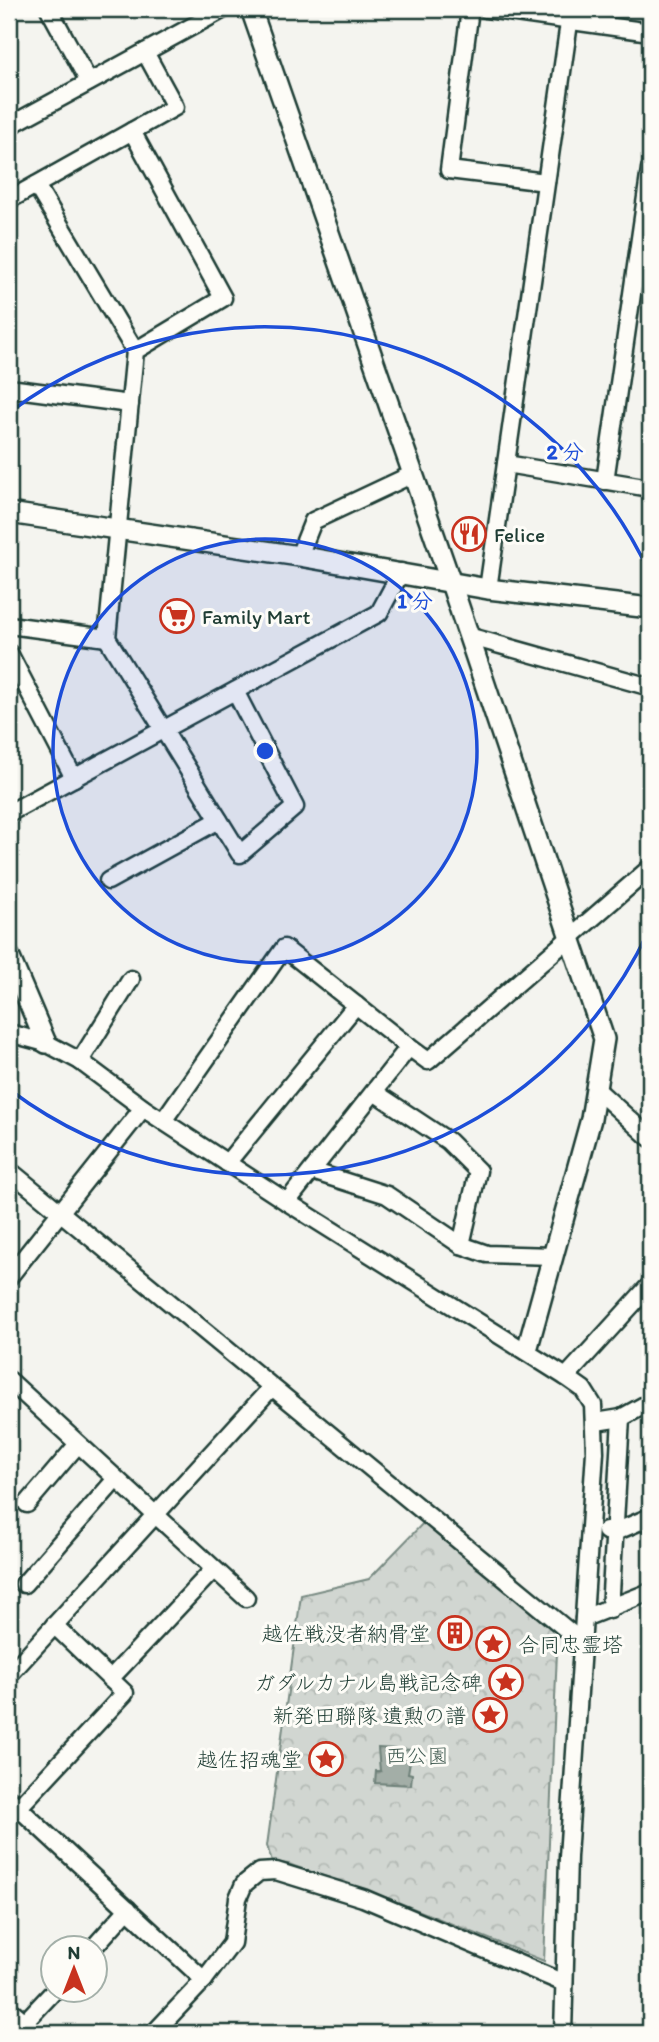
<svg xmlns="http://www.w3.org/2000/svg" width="659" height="2042" viewBox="0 0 659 2042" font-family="Itim,'Klee One',sans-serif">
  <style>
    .forest { fill: url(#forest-crowns); stroke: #788a82; stroke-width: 2 }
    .water { fill: url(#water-ripples); stroke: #6e8179; stroke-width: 2 }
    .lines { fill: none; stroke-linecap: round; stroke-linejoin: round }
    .minor-casing { stroke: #1f3d34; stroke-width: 21 }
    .tertiary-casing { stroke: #1f3d34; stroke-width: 24 }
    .minor { stroke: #fdfcf7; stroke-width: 16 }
    .tertiary { stroke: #fdfcf7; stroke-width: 19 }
    .ring { fill: none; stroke: #1d4ed8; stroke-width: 3.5 }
    .labels { text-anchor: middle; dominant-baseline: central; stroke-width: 6; stroke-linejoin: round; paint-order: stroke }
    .poi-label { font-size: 21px; fill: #1f3d34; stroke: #fdfcf7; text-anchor: end }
    .park-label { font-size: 21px; fill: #435c53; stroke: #fdfcf7 }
    .centre { fill: #1d4ed8; stroke: #fdfcf7; stroke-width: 3.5 }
    .ring-label { font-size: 21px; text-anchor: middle; font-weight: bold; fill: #1d4ed8; stroke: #fdfcf7; stroke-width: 6; stroke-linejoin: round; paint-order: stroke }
  </style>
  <defs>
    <pattern id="forest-crowns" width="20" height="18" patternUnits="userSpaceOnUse" patternTransform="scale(1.75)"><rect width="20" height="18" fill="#d1d6d1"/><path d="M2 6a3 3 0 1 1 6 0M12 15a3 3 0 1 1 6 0" fill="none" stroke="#b3b9b4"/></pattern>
    <pattern id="water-ripples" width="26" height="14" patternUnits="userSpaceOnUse" patternTransform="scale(1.75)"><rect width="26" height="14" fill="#a3aea7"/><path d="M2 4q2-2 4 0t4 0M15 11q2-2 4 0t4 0" fill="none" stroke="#848f89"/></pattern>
  </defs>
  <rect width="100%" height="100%" fill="#f4f4ef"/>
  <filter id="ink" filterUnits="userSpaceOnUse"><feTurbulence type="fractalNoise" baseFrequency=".0143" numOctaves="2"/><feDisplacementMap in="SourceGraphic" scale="14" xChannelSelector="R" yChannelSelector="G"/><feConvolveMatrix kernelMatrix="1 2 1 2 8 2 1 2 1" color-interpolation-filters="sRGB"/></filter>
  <g filter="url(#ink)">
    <path class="forest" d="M 426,1520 L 558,1628 L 544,1961 L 390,1899 L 288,1864 L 272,1862 L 267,1846 L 301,1595 L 369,1579 Z"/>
    <path class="water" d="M 378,1748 L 412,1750 L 408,1773 L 412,1774 L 411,1785 L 375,1783 L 376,1771 L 380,1771 Z"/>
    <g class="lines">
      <g class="minor-casing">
        <g id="minor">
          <path d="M 49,9 L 89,82"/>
          <path d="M 470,9 L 449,170 L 546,182"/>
          <path d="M 486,9 L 650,32"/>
          <path d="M 9,126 L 224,9"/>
          <path d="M 132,131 L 223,298 L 135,351 L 107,638 L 240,854 L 295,807 L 235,691"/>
          <path d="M 36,185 L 135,351"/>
          <path d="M 9,200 L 175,107 L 145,52"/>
          <path d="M 9,388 L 130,404"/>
          <path d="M 506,464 L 650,488"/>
          <path d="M 605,481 L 650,169"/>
          <path d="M 299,556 L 313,521 L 413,474"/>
          <path d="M 488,589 L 571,9"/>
          <path d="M 9,625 L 107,638"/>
          <path d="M 468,636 L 650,687"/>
          <path d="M 9,653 L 74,778"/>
          <path d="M 9,813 L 379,613 L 401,572"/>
          <path d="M 108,881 L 219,820"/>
          <path d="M 9,1033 L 46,1043 L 80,1061 L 143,1108 L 287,1202 L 566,1377 L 583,1389 L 593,1405 L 595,1452 L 568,1857 L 563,2033"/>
          <path d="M 80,1061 L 131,979"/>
          <path d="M 596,1089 L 650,1138"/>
          <path d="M 374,1092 L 448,1141 L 478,1171 L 461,1245"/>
          <path d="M 163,1121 L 284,948 L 409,1047"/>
          <path d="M 227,1163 L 356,1005"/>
          <path d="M 9,1170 L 583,1643"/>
          <path d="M 312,1171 L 387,1195 L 461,1245 L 487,1254 L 554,1256"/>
          <path d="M 287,1202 L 409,1047 L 428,1061 L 650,868"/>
          <path d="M 9,1277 L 143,1108"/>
          <path d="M 566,1377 L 650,1285"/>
          <path d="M 9,1380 L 246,1598"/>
          <path d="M 596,1422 L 621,1418 L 650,1402"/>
          <path d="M 27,1504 L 78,1444"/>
          <path d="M 606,1531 L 615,1532 L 650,1517"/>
          <path d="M 24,1584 L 116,1479"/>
          <path d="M 610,1610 L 621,1418"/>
          <path d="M 584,1618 L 650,1592"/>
          <path d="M 9,1675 L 271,1388"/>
          <path d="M 110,1679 L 214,1569"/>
          <path d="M 9,1799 L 204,1980"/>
          <path d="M 18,1808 L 125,1693 L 54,1625"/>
          <path d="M 93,1948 L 128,1909"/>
          <path d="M 9,2009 L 25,2022 L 55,1990"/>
          <path d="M 154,2033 L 204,1980 L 232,1943 L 238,1898 L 244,1884 L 259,1872 L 276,1871 L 363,1898 L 564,1983"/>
        </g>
      </g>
      <g class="tertiary-casing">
        <g id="tertiary">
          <path d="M 251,9 L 451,583 L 604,1039 L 591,1119 L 527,1350"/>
          <path d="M 9,513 L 299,556 L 488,589 L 650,608"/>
          <path d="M 9,956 L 46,1043"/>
        </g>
      </g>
      <use href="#minor" class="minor"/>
      <use href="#tertiary" class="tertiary"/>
    </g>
  </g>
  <circle cx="265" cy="751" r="212" fill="#1d4ed8" fill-opacity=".12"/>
  <g class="ring">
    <circle cx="265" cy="751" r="212"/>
    <path d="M649 930A424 424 0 0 1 10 1090M10 412A424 424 0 0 1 649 572"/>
  </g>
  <defs>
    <g id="restaurant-ring" transform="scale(1.75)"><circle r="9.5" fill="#fdfcf7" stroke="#c8321e" stroke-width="1.5"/><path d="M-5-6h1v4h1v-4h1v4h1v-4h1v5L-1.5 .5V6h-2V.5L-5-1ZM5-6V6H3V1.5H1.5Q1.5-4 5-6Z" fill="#c8321e"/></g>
    <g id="supermarket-ring" transform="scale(1.75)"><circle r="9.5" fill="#fdfcf7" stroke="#c8321e" stroke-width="1.5"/><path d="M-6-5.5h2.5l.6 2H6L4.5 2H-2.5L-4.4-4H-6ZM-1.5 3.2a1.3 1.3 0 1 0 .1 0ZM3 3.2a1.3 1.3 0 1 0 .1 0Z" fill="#c8321e"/></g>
    <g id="building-ring" transform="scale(1.75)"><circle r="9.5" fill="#fdfcf7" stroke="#c8321e" stroke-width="1.5"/><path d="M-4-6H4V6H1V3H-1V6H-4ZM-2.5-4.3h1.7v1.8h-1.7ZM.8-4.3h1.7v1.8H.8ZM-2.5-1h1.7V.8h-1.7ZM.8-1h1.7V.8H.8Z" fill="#c8321e"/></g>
    <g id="sight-ring" transform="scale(1.75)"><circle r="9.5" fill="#fdfcf7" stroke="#c8321e" stroke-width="1.5"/><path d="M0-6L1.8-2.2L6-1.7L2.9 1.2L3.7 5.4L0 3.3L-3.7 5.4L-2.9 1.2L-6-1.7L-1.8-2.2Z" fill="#c8321e"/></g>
  </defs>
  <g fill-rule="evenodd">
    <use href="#restaurant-ring" x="469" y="534"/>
    <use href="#supermarket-ring" x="177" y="616"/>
    <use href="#building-ring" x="455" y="1633"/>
    <use href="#sight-ring" x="493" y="1644"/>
    <use href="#sight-ring" x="506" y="1682"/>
    <use href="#sight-ring" x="490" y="1715"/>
    <use href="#sight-ring" x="326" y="1759"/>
  </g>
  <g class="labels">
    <g class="poi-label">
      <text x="494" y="534" text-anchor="start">Felice</text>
      <text x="202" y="616" text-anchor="start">Family Mart</text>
      <text x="430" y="1633">越佐戦没者納骨堂</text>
      <text x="518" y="1644" text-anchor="start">合同忠霊塔</text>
      <text x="482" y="1682">ガダルカナル島戦記念碑</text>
      <text x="466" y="1715">新発田聯隊 遺勲の譜</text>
      <text x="302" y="1759">越佐招魂堂</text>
    </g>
    <g class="park-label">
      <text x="417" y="1755">西公園</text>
    </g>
  </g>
  <circle cx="265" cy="751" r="10" class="centre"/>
  <g class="ring-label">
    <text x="565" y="459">2 分</text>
    <text x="415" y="608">1 分</text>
  </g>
  <rect width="659" height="2042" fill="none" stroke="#fdfcf7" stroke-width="35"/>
  <rect x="18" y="18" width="624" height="2007" fill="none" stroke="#1f3d34" stroke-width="2.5" filter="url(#ink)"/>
  <g transform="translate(74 1969)"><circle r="33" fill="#fdfcf7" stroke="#a4b0a9" stroke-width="2"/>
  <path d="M0-5L12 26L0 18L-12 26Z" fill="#c8321e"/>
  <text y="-10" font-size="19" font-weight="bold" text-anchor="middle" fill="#1f3d34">N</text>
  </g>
</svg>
